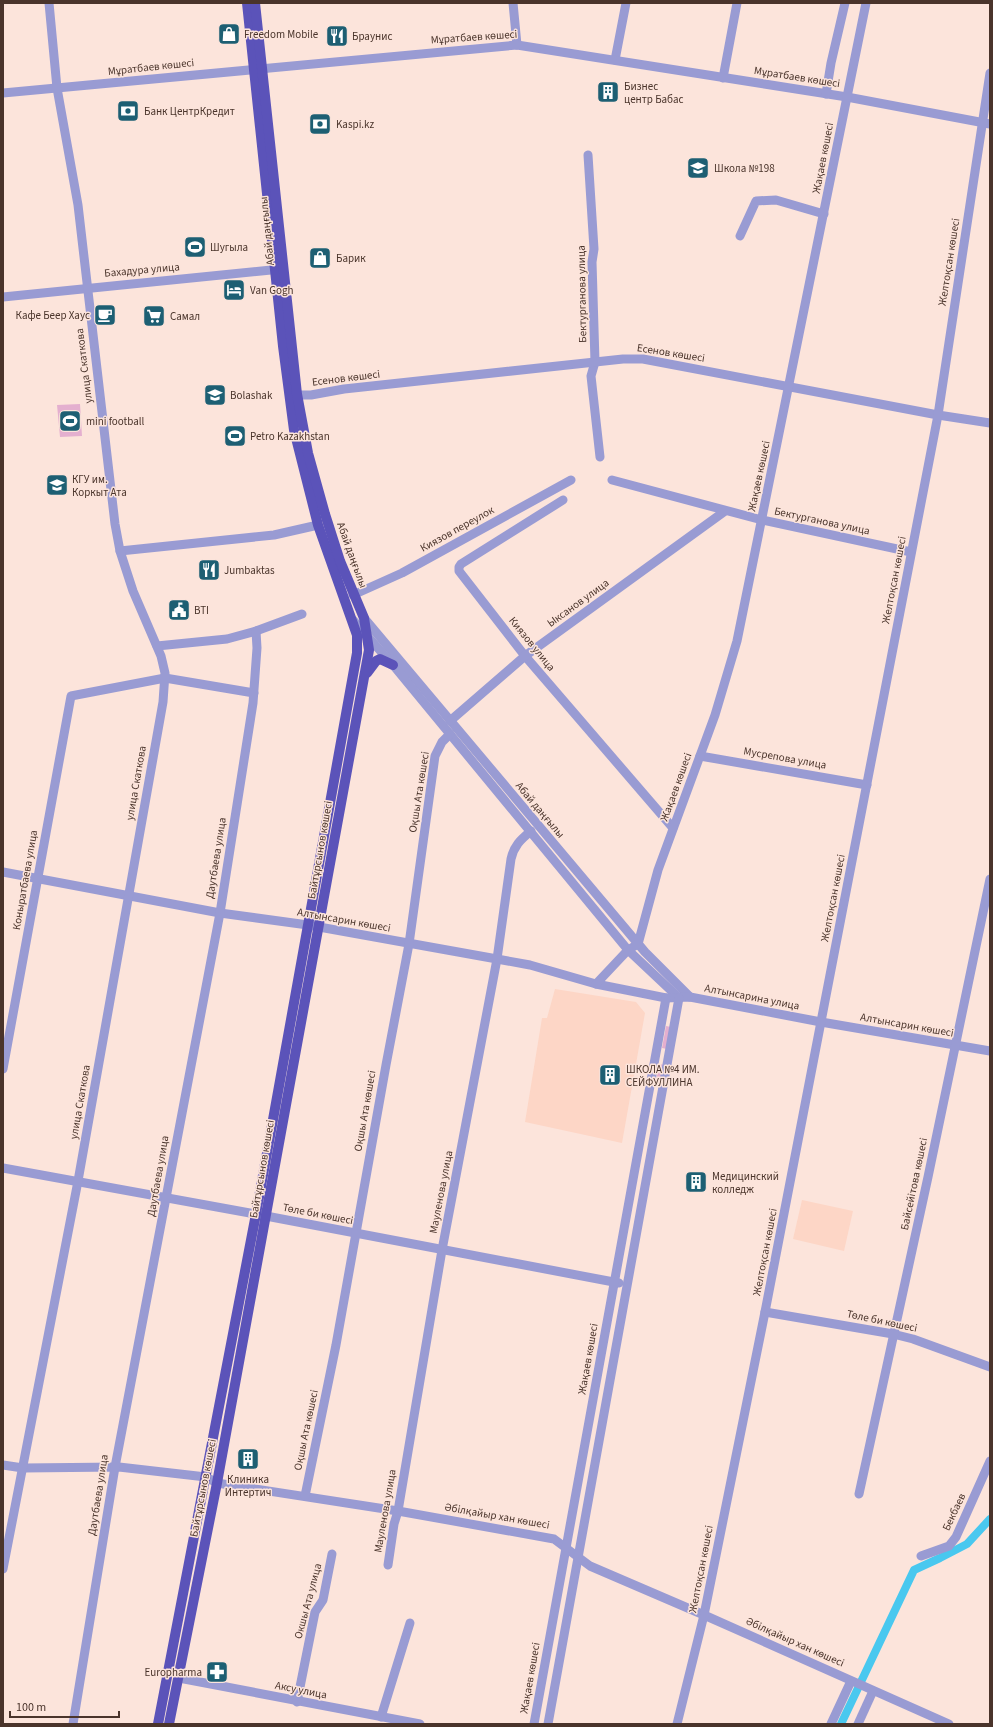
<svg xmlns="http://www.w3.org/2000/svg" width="993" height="1727" viewBox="0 0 993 1727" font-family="'Source Sans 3',sans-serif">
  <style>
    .built { fill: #fdd6c6 }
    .green { fill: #e4afcf }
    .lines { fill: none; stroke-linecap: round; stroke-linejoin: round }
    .canal { stroke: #49c8ef; stroke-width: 8 }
    .minor { stroke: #999bd3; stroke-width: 9 }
    .major { stroke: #5b53b9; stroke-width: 10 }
    .labels { text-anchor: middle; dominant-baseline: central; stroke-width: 3; stroke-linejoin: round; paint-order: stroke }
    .poi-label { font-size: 11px; fill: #4a342b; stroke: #fce4db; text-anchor: start }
    .street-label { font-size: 11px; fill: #4a342b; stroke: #fce4db }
  </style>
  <rect width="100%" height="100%" fill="#fce4db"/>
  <g class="built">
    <path d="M 555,989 L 636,1002 L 645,1013 L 622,1143 L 525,1122 L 542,1018 L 547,1018 Z"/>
    <path d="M 802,1200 L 853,1211 L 844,1251 L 793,1239 Z"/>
  </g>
  <g class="green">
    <path d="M 80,404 L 82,436 L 60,437 L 57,405 Z"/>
    <path d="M 666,1026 L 671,1027 L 667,1049 L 662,1048 Z"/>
    <path d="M 659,1064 L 664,1065 L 661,1083 L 656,1082 Z"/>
  </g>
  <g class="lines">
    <path class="canal" d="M 841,1724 L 914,1570 L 940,1558 L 967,1544 L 990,1519"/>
    <g class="minor">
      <path d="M 513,3 L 517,45"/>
      <path d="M 615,60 L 626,3"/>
      <path d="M 723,78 L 737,3"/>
      <path d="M 3,93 L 517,45 L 847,97 L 990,124"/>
      <path d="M 826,94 L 831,63 L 845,3"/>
      <path d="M 588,155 L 594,249 L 592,262 L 595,362 L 591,376 L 600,457"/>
      <path d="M 740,236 L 756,201 L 776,200 L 824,214"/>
      <path d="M 3,297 L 281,269"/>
      <path d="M 291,395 L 311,395 L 344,389 L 623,359 L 643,359 L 938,415 L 990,423"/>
      <path d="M 612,480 L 762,520 L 911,552"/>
      <path d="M 563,500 L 461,564 L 459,567 L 459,571 L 525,656 L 673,828"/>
      <path d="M 120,551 L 274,535 L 318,525"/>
      <path d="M 353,595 L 402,573 L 571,480"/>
      <path d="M 364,618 L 645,952 L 690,997"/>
      <path d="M 353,620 L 393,665 L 628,950 L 679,998"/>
      <path d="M 157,646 L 227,639 L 256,631 L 302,614"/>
      <path d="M 450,721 L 525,656 L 725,511"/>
      <path d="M 700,756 L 867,785"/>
      <path d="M 3,872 L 220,913 L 308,925 L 497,959 L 530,965 L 596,984 L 666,998 L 690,997 L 821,1022 L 990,1051"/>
      <path d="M 596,984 L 628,950 L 638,944 L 658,870 L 715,715 L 737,641 L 866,3"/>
      <path d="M 3,1069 L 71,696 L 165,678 L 254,693"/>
      <path d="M 3,1168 L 266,1216 L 619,1283"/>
      <path d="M 765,1312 L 893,1334 L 913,1339 L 990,1367"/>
      <path d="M 3,1465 L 23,1468 L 119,1467 L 206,1477 L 217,1483 L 398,1511 L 554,1539 L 590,1566 L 704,1615 L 949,1724"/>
      <path d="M 859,1494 L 928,1177 L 990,879"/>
      <path d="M 305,1496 L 336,1345 L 386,1065 L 409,944 L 435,756 L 442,742 L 450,734"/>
      <path d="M 921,1556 L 949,1546 L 956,1537 L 990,1461"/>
      <path d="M 388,1565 L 394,1524 L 398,1511 L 442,1250 L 497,959 L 511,859 C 514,846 520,840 531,831"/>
      <path d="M 3,1569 L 78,1181 L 163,702 L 165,673 L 161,656 L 133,591 L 120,551 L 115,524 L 78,205 L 57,88 L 49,3"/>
      <path d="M 179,1678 L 420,1724"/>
      <path d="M 297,1702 L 315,1612 L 323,1600 L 332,1554"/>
      <path d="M 381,1717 L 410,1623"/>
      <path d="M 73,1724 L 115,1467 L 220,913 L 253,703 L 257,648 L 256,631"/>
      <path d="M 534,1724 L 666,998"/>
      <path d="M 548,1724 L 679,998"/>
      <path d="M 677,1724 L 704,1615 L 765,1312 L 938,415 L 990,73"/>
      <path d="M 831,1724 L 851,1681"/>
      <path d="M 858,1724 L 873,1691"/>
    </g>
    <g class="major">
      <path d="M 367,673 L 376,661 L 380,659 L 393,665"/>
      <path d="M 158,1724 L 256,1214 L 357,653 L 357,635 L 318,525 L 294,430 L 283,346 L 247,3"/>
      <path d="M 169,1724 L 217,1483 L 369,650 L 364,618 L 340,561 L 325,514 L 308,453 L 297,394 L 255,3"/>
    </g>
  </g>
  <defs>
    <g id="shop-square" transform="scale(1.15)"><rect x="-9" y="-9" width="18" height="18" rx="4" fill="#1d5f73" stroke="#fce4db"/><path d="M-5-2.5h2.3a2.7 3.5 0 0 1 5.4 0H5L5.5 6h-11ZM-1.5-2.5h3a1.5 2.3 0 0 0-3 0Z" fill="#fff"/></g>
    <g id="restaurant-square" transform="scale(1.15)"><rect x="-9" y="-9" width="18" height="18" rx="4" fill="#1d5f73" stroke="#fce4db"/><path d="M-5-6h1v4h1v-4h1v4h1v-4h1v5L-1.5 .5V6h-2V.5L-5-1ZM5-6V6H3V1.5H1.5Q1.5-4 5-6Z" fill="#fff"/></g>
    <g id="building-square" transform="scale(1.15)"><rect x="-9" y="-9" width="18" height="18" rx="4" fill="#1d5f73" stroke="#fce4db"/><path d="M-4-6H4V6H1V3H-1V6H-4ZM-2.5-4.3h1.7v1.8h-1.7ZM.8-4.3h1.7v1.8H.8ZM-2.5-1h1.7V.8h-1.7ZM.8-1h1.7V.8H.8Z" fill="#fff"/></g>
    <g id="bank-square" transform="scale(1.15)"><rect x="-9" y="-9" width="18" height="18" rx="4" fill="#1d5f73" stroke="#fce4db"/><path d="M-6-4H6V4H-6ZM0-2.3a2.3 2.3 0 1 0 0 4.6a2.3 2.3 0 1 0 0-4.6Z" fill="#fff"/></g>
    <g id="school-square" transform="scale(1.15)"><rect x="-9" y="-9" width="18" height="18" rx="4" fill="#1d5f73" stroke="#fce4db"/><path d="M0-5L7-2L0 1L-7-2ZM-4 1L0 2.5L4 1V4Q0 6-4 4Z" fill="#fff"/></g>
    <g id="stadium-square" transform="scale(1.15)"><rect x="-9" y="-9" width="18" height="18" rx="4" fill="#1d5f73" stroke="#fce4db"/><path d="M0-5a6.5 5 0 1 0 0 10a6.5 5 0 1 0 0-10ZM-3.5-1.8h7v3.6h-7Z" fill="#fff"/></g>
    <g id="hotel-square" transform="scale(1.15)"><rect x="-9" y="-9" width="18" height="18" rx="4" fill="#1d5f73" stroke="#fce4db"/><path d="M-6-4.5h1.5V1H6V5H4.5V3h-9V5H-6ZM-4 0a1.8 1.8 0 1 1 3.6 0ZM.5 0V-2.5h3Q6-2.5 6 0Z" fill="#fff"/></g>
    <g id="cafe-square" transform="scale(1.15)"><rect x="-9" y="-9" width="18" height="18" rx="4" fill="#1d5f73" stroke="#fce4db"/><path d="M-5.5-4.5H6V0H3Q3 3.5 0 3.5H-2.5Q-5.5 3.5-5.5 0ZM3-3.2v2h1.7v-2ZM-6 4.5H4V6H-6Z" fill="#fff"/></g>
    <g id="supermarket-square" transform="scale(1.15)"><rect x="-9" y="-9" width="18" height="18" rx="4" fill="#1d5f73" stroke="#fce4db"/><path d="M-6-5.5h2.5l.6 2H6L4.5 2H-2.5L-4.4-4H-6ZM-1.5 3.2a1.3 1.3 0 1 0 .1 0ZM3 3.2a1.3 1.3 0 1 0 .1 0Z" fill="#fff"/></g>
    <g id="university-square" transform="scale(1.15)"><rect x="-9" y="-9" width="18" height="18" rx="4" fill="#1d5f73" stroke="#fce4db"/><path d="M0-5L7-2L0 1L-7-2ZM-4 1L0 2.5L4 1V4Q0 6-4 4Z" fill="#fff"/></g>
    <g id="civic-square" transform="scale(1.15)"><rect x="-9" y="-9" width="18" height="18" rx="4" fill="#1d5f73" stroke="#fce4db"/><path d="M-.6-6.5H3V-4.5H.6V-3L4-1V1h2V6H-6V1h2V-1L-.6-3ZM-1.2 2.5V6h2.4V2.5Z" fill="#fff"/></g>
    <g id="pharmacy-square" transform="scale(1.15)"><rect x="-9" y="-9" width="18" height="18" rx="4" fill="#1d5f73" stroke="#fce4db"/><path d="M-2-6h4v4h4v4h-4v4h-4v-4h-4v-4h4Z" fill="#fff"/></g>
  </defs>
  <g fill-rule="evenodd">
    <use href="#shop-square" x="229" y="34"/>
    <use href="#restaurant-square" x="337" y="36"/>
    <use href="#building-square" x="608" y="92"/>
    <use href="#bank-square" x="128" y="111"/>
    <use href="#bank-square" x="320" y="124"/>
    <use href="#school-square" x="698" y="168"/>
    <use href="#stadium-square" x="195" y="247"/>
    <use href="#shop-square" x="320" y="258"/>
    <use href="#hotel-square" x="234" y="290"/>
    <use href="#cafe-square" x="105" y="315"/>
    <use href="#supermarket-square" x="154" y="316"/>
    <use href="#university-square" x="215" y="395"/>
    <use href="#stadium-square" x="70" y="421"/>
    <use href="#stadium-square" x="235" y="436"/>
    <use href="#university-square" x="57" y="485"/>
    <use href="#restaurant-square" x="209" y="570"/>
    <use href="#civic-square" x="179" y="610"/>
    <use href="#building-square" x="610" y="1075"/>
    <use href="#building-square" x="696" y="1182"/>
    <use href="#building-square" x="248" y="1459"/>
    <use href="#pharmacy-square" x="217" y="1672"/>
  </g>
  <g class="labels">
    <g class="poi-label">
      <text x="244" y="34">Freedom Mobile</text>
      <text x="352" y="36">Браунис</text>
      <text x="624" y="86">Бизнес<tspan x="624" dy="13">центр Бабас</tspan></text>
      <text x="144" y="111">Банк ЦентрКредит</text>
      <text x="336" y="124">Kaspi.kz</text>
      <text x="714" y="168">Школа №198</text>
      <text x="210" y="247">Шугыла</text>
      <text x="336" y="258">Барик</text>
      <text x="250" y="290">Van Gogh</text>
      <text x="90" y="315" text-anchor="end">Кафе Беер Хаус</text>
      <text x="170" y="316">Самал</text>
      <text x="230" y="395">Bolashak</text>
      <text x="86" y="421">mini football</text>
      <text x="250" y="436">Petro Kazakhstan</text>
      <text x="72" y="479">КГУ им.<tspan x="72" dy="13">Коркыт Ата</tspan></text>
      <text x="224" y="570">Jumbaktas</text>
      <text x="194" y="610">BTI</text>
      <text x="626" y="1069">ШКОЛА №4 ИМ.<tspan x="626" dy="13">СЕЙФУЛЛИНА</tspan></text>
      <text x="712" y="1176">Медицинский<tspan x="712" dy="13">колледж</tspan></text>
      <text x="248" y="1479" text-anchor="middle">Клиника<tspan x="248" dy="13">Интертич</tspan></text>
      <text x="202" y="1672" text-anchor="end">Europharma</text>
    </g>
    <g class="street-label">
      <text transform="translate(474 37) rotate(-4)">Мұратбаев көшесі</text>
      <text transform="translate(151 67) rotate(-6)">Мұратбаев көшесі</text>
      <text transform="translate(797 77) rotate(9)">Мұратбаев көшесі</text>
      <text transform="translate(823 158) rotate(-79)">Жақаев көшесі</text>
      <text transform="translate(267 231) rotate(-96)">Абай даңғылы</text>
      <text transform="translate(949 262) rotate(-81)">Желтоқсан көшесі</text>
      <text transform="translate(142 270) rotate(-5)">Бахадура улица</text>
      <text transform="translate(582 294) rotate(-91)">Бектурганова улица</text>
      <text transform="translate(671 353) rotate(9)">Есенов көшесі</text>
      <text transform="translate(84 366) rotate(-97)">улица Скаткова</text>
      <text transform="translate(346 378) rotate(-7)">Есенов көшесі</text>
      <text transform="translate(759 476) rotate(-78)">Жақаев көшесі</text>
      <text transform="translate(822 521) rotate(12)">Бектурганова улица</text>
      <text transform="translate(457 529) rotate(-29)">Киязов переулок</text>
      <text transform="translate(352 555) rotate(70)">Абай даңғылы</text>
      <text transform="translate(894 580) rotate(-79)">Желтоқсан көшесі</text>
      <text transform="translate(578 603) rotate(-36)">Ыксанов улица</text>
      <text transform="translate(532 644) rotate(51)">Киязов улица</text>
      <text transform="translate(785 758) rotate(10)">Мусрепова улица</text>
      <text transform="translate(136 783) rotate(-80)">улица Скаткова</text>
      <text transform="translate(676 787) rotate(-70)">Жақаев көшесі</text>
      <text transform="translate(419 792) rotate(-81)">Оқшы Ата көшесі</text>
      <text transform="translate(540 810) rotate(50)">Абай даңғылы</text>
      <text transform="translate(320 850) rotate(-80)">Байтұрсынов көшесі</text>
      <text transform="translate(216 858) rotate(-81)">Даутбаева улица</text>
      <text transform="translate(25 880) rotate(-80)">Коныратбаева улица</text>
      <text transform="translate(833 898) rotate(-79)">Желтоқсан көшесі</text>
      <text transform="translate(344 920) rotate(10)">Алтынсарин көшесі</text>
      <text transform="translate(752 997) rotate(11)">Алтынсарина улица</text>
      <text transform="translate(907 1025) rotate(10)">Алтынсарин көшесі</text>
      <text transform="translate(80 1102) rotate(-80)">улица Скаткова</text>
      <text transform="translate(365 1111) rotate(-80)">Оқшы Ата көшесі</text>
      <text transform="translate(262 1169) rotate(-80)">Байтұрсынов көшесі</text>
      <text transform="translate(158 1176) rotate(-80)">Даутбаева улица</text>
      <text transform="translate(914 1184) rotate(-78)">Байсейітова көшесі</text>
      <text transform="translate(441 1192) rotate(-79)">Мауленова улица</text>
      <text transform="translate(318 1214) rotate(11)">Төле би көшесі</text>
      <text transform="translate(765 1252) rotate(-79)">Желтоқсан көшесі</text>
      <text transform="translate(882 1321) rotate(12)">Төле би көшесі</text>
      <text transform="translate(588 1359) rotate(-80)">Жақаев көшесі</text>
      <text transform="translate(306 1430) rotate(-78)">Оқшы Ата көшесі</text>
      <text transform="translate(203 1488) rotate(-79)">Байтұрсынов көшесі</text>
      <text transform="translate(98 1495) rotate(-81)">Даутбаева улица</text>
      <text transform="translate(385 1511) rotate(-80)">Мауленова улица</text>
      <text transform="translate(954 1512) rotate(-65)">Бекбаев</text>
      <text transform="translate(497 1516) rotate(10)">Әбілқайыр хан көшесі</text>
      <text transform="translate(701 1569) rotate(-79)">Желтоқсан көшесі</text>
      <text transform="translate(308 1601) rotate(-75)">Окшы Ата улица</text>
      <text transform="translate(795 1642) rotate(24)">Әбілқайыр хан көшесі</text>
      <text transform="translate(530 1678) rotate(-80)">Жақаев көшесі</text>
      <text transform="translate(301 1690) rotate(11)">Аксу улица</text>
    </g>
  </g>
  <rect width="993" height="1727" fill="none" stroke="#4a342b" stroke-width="8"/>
  <path d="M10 1711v6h109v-6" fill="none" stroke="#4a342b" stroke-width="2"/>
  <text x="16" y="1711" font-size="12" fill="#4a342b" stroke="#fce4db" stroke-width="3" paint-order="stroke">100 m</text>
</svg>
